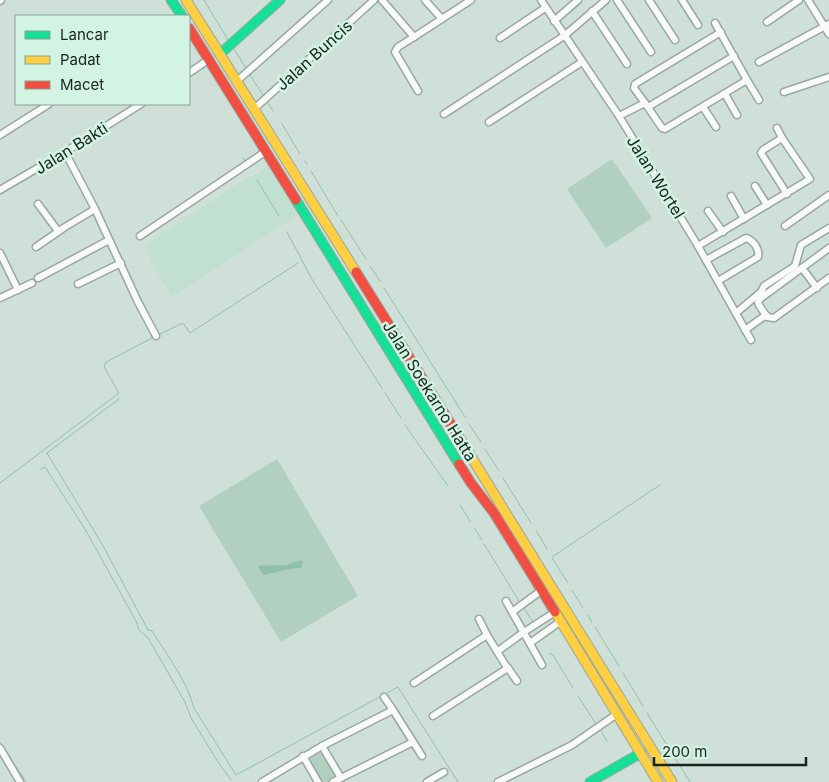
<svg xmlns="http://www.w3.org/2000/svg" width="829" height="782" viewBox="0 0 829 782" font-family="Inter,sans-serif">
  <style>
    .built { fill: #c1e0d0 }
    .green { fill: #b1d0c0 }
    .water { fill: #90c0a8 }
    .lines { fill: none; stroke-linecap: round; stroke-linejoin: round }
    .stream { stroke: #90c0a8; stroke-width: 1 }
    .street-casing { stroke: #99a79f; stroke-width: 9 }
    .fast-casing { stroke: #99a79f; stroke-width: 11 }
    .slow-casing { stroke: #99a79f; stroke-width: 11 }
    .jam-casing { stroke: #99a79f; stroke-width: 11 }
    .street { stroke: #f8faf9; stroke-width: 6 }
    .fast { stroke: #16e098; stroke-width: 9 }
    .slow { stroke: #ffcf43; stroke-width: 9 }
    .jam { stroke: #f24e42; stroke-width: 9 }
    .labels { text-anchor: middle; dominant-baseline: central; stroke-width: 5; stroke-linejoin: round; paint-order: stroke }
    .street-label { font-size: 16px; fill: #17231d; stroke: #d4f4e3 }
  </style>
  <rect width="100%" height="100%" fill="#cee0d7"/>
  <path class="built" d="M 271,165 L 300,213 L 172,297 L 157,272 L 144,245 L 250,176 L 252,177 Z"/>
  <g class="green">
    <path d="M 612,159 L 652,218 L 606,248 L 567,189 Z"/>
    <path d="M 277,459 L 358,596 L 281,642 L 199,506 Z"/>
    <path d="M 322,747 L 339,778 L 331,782 L 319,782 L 304,757 Z"/>
  </g>
  <path class="water" d="M 301,560 L 303,562 L 301,568 C 288,568 276,573 263,575 L 258,566 L 286,565 Z"/>
  <g class="lines">
    <g class="stream">
      <path d="M 204,0 L 228,40"/>
      <path d="M 233,48 L 246,68"/>
      <path d="M 250,75 L 263,95"/>
      <path d="M 268,103 L 273,111"/>
      <path d="M 282,124 L 300,154"/>
      <path d="M 243,158 L 245,161"/>
      <path d="M 305,161 L 307,164"/>
      <path d="M 311,171 L 338,216"/>
      <path d="M 257,180 L 279,216"/>
      <path d="M 341,220 L 366,259"/>
      <path d="M 287,232 L 313,281 L 382,388"/>
      <path d="M 370,266 L 380,281"/>
      <path d="M 384,288 L 465,417"/>
      <path d="M 158,335 L 183,323 L 190,333 L 298,263"/>
      <path d="M 385,393 L 401,418"/>
      <path d="M 119,399 L 47,453 L 102,544 L 148,630 L 152,631 C 167,655 187,681 194,708 L 236,775 L 398,687 L 458,782"/>
      <path d="M 469,424 L 481,442"/>
      <path d="M 405,425 L 448,486"/>
      <path d="M 485,449 L 499,471"/>
      <path d="M 41,469 L 45,467 L 85,529 L 136,621 L 139,630 L 148,638 L 185,702 L 191,718 L 218,762 L 231,780"/>
      <path d="M 503,478 L 531,523"/>
      <path d="M 0,483 L 119,393 L 104,367 L 106,362 L 154,337"/>
      <path d="M 460,505 L 470,521"/>
      <path d="M 475,529 L 482,540"/>
      <path d="M 536,530 L 547,549"/>
      <path d="M 484,544 L 519,601"/>
      <path d="M 552,557 L 660,485"/>
      <path d="M 552,558 L 568,583"/>
      <path d="M 572,590 L 583,608"/>
      <path d="M 523,607 L 533,622"/>
      <path d="M 588,615 L 592,623"/>
      <path d="M 595,627 L 619,666"/>
      <path d="M 549,653 L 553,655 L 573,688"/>
      <path d="M 623,673 L 643,706"/>
      <path d="M 578,696 L 596,724"/>
      <path d="M 647,713 L 690,782"/>
      <path d="M 601,731 L 607,741"/>
      <path d="M 0,742 L 26,782"/>
    </g>
    <g class="street-casing">
      <g id="street">
        <path d="M 382,0 L 414,37 L 398,47 L 395,52 L 418,91"/>
        <path d="M 425,0 L 442,19"/>
        <path d="M 541,0 L 619,116 L 698,246 L 810,179 L 782,138 L 763,150 L 761,153 L 787,194"/>
        <path d="M 617,0 L 651,52"/>
        <path d="M 649,0 L 675,40"/>
        <path d="M 682,0 L 698,25"/>
        <path d="M 808,0 L 829,34"/>
        <path d="M 0,1 L 1,0"/>
        <path d="M 592,11 L 627,64"/>
        <path d="M 554,21 L 578,0"/>
        <path d="M 767,22 L 799,0"/>
        <path d="M 414,37 L 471,0"/>
        <path d="M 500,38 L 545,8"/>
        <path d="M 759,62 L 829,24"/>
        <path d="M 189,73 L 208,60"/>
        <path d="M 747,80 L 759,100"/>
        <path d="M 237,81 L 328,0"/>
        <path d="M 784,92 L 829,77"/>
        <path d="M 725,94 L 737,115"/>
        <path d="M 645,103 L 634,88 L 635,84 L 721,32"/>
        <path d="M 648,107 L 734,56"/>
        <path d="M 703,107 L 716,127"/>
        <path d="M 254,109 L 374,0"/>
        <path d="M 444,114 L 564,36 L 606,0"/>
        <path d="M 619,116 L 645,103 L 662,128 L 665,129 L 747,80 L 715,23"/>
        <path d="M 489,122 L 582,62"/>
        <path d="M 777,128 L 782,138"/>
        <path d="M 0,135 L 49,104"/>
        <path d="M 65,152 L 95,209 L 138,302 L 156,336"/>
        <path d="M 755,186 L 767,205"/>
        <path d="M 0,190 L 65,152 L 141,104"/>
        <path d="M 731,196 L 744,219"/>
        <path d="M 38,204 L 58,231"/>
        <path d="M 708,211 L 723,232"/>
        <path d="M 785,226 L 829,195"/>
        <path d="M 140,236 L 265,152"/>
        <path d="M 698,246 L 751,340"/>
        <path d="M 36,247 L 65,227 L 95,209"/>
        <path d="M 829,248 L 761,298 L 758,302 L 759,305 L 767,317 L 774,318 L 829,278"/>
        <path d="M 0,253 L 18,290"/>
        <path d="M 706,260 L 746,238 C 753,240 760,249 758,257 L 718,281"/>
        <path d="M 802,268 L 817,288"/>
        <path d="M 38,278 L 109,240"/>
        <path d="M 78,284 L 121,263"/>
        <path d="M 0,298 L 32,283"/>
        <path d="M 736,313 L 761,292 L 764,286 L 795,266 L 801,245 L 829,228"/>
        <path d="M 745,330 L 766,315"/>
        <path d="M 506,601 L 542,665"/>
        <path d="M 512,612 L 542,590"/>
        <path d="M 479,619 L 487,635"/>
        <path d="M 530,643 L 561,621"/>
        <path d="M 498,651 L 524,632 L 555,612"/>
        <path d="M 508,668 L 517,681"/>
        <path d="M 414,683 L 487,635 L 506,666 L 508,668 L 433,716"/>
        <path d="M 384,697 L 393,710"/>
        <path d="M 322,746 L 341,778"/>
        <path d="M 0,748 L 20,782"/>
        <path d="M 303,756 L 318,782"/>
        <path d="M 262,782 L 322,746 L 393,710 L 422,756"/>
        <path d="M 333,782 L 413,742"/>
        <path d="M 427,782 L 444,772"/>
        <path d="M 498,782 L 572,745 L 617,714"/>
      </g>
    </g>
    <g class="fast-casing">
      <g id="fast">
        <path d="M 171,0 L 182,16"/>
        <path d="M 220,54 L 280,0"/>
        <path d="M 296,200 L 459,464"/>
        <path d="M 590,782 L 641,753"/>
      </g>
    </g>
    <g class="slow-casing">
      <g id="slow">
        <path d="M 186,0 L 356,272"/>
        <path d="M 462,442 L 672,782"/>
        <path d="M 555,612 L 658,782"/>
      </g>
    </g>
    <g class="jam-casing">
      <g id="jam">
        <path d="M 189,28 L 296,200"/>
        <path d="M 356,272 L 462,442"/>
        <path d="M 459,464 L 471,483 L 494,513 L 555,612"/>
      </g>
    </g>
    <use href="#street" class="street"/>
    <use href="#fast" class="fast"/>
    <use href="#slow" class="slow"/>
    <use href="#jam" class="jam"/>
  </g>
  <g class="labels">
    <g class="street-label">
      <text transform="translate(314 55) rotate(-42)">Jalan Buncis</text>
      <text transform="translate(71 148) rotate(-32)">Jalan Bakti</text>
      <text transform="translate(656 177) rotate(58)">Jalan Wortel</text>
      <text transform="translate(430 391) rotate(58)">Jalan Soekarno Hatta</text>
    </g>
  </g>
  <rect x="15" y="15" width="175" height="90" fill="#d4f4e3" stroke="#88a094"/>
  <rect x="25" y="31" width="25" height="8" fill="#16e098" stroke="#88a094"/>
  <text x="60" y="40" font-size="15" fill="#17231d">Lancar</text>
  <rect x="25" y="56" width="25" height="8" fill="#ffcf43" stroke="#88a094"/>
  <text x="60" y="65" font-size="15" fill="#17231d">Padat</text>
  <rect x="25" y="81" width="25" height="8" fill="#f24e42" stroke="#88a094"/>
  <text x="60" y="90" font-size="15" fill="#17231d">Macet</text>
  <path d="M654 757v8h152v-8" fill="none" stroke="#17231d" stroke-width="2.5"/>
  <text x="662" y="757" font-size="15" fill="#17231d" stroke="#d4f4e3" stroke-width="4" paint-order="stroke">200 m</text>
</svg>
